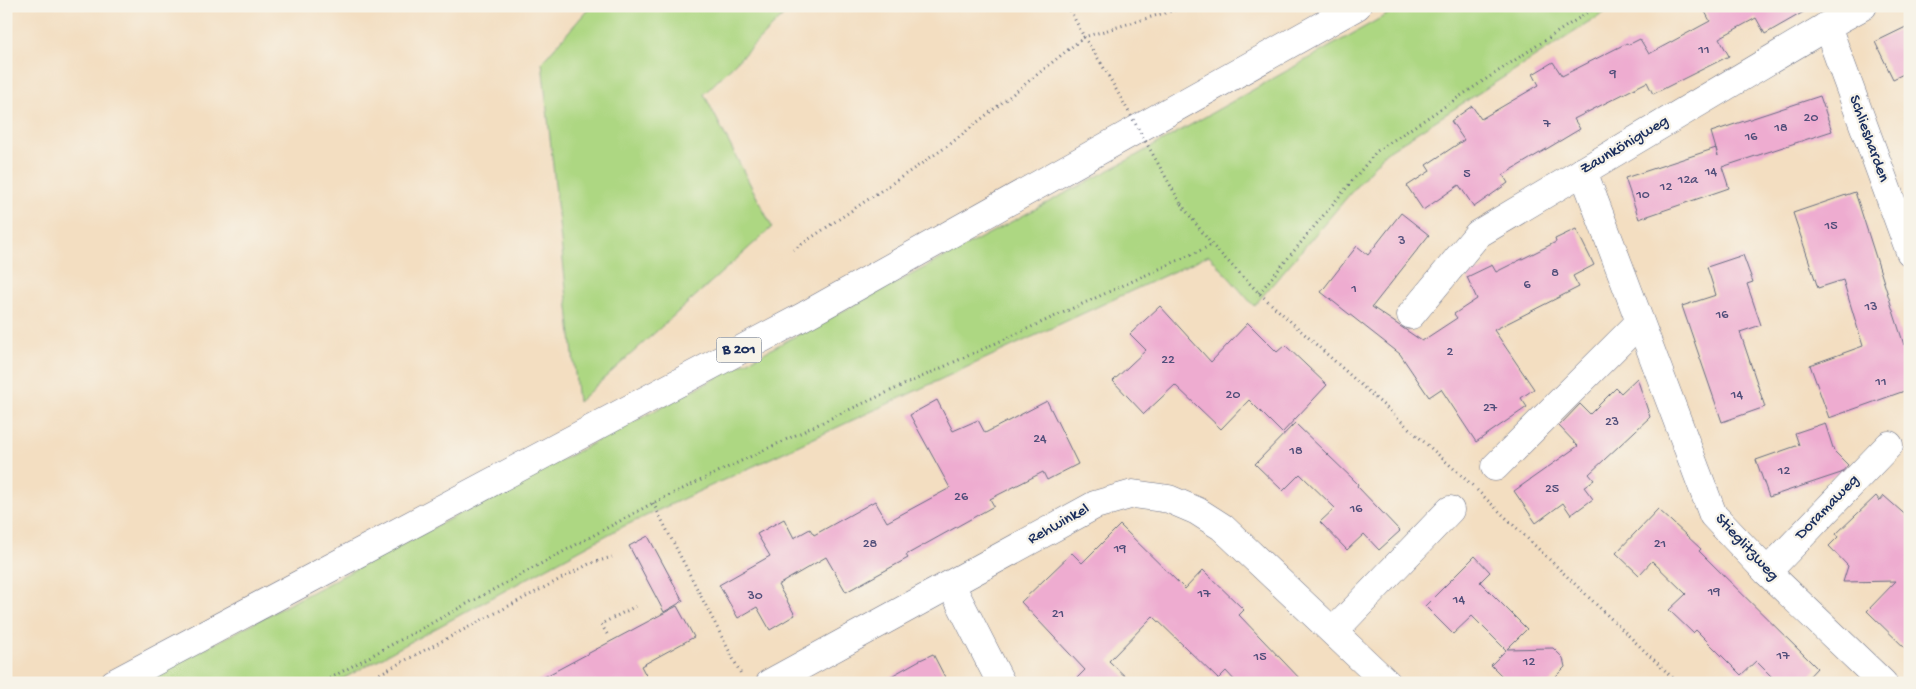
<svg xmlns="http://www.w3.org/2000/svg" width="1916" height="689" viewBox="0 0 1916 689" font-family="'Gochi Hand',sans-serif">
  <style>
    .green { fill: #add782; stroke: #648370 }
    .building { fill: #eeacd0 }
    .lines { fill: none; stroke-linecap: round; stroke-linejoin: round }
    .minor-casing { stroke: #676c81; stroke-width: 29 }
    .major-casing { stroke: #676c81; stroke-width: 29 }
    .path { stroke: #676c81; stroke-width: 3; stroke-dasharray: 1 4; stroke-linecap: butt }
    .minor { stroke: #fff; stroke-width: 28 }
    .major { stroke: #fff; stroke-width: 28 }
    .path-bridge { stroke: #676c81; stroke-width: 3; stroke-dasharray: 1 4; stroke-linecap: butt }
    .labels { text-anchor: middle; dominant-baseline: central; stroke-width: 4.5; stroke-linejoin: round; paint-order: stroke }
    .number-label { font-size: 14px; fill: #504e7a }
    .shield { fill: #f7f3e8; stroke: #5d6a87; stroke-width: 1 }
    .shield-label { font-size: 15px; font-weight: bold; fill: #1b2f5e }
    .street-label { font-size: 16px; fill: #1b2f5e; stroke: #f7f3e8 }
  </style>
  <rect width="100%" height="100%" fill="#f7f3e8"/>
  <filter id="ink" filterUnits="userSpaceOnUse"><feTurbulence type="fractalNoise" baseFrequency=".02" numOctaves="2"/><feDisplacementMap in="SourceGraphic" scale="10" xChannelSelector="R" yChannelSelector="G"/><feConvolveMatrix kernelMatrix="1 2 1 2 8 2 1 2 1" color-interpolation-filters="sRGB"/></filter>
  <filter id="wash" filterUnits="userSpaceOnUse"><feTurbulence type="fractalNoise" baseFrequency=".0096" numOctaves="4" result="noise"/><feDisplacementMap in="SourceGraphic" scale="20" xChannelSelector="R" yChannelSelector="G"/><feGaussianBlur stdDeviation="1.12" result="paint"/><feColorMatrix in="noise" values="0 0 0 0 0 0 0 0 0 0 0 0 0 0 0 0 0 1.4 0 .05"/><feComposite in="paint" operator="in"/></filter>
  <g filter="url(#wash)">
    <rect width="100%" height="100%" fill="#f3dec1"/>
    <g class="green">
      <path d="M 591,6 L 793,6 L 704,94 L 772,227 L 578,402 L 542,62 Z"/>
      <path d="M 1402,6 L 1615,6 L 1385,153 L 1254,306 L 1209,255 L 620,528 L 335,683 L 140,683 L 1130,159 Z"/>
    </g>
    <g id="blocks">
      <g class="building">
        <path d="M 1702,6 L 1814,6 L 1765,34 L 1756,18 L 1719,38 L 1729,56 L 1653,94 L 1647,82 L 1574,119 L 1580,129 L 1503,175 L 1508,183 L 1474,207 L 1459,185 L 1423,210 L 1407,186 L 1430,171 L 1426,165 L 1464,140 L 1451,121 L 1472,106 L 1481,119 L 1539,85 L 1533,74 L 1553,62 L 1562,76 L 1627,43 L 1628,45 L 1640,39 L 1649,54 L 1710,21 Z"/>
        <path d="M 1910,25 L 1910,71 L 1893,79 L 1875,42 Z"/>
        <path d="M 1820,96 L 1832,131 L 1722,167 L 1729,188 L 1639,219 L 1625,178 L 1716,148 L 1718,156 L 1711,132 Z"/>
        <path d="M 1855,192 L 1904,345 L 1910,343 L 1910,389 L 1829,418 L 1810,365 L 1863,346 L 1843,280 L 1818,288 L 1793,213 Z"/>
        <path d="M 1401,213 L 1429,235 L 1372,307 L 1422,341 L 1457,318 L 1454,314 L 1477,299 L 1467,277 L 1492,265 L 1496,272 L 1556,242 L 1555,239 L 1576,229 L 1594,265 L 1573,276 L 1579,287 L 1494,330 L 1534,389 L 1521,398 L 1527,407 L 1476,442 L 1441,389 L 1429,397 L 1400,354 L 1321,292 L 1357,246 L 1368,255 Z"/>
        <path d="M 1743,255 L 1753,282 L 1747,284 L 1761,325 L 1740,332 L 1765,407 L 1722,422 L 1682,306 L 1716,295 L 1707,267 Z"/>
        <path d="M 1160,306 L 1211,362 L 1248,323 L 1277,352 L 1285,345 L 1327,385 L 1282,433 L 1249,400 L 1221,429 L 1175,385 L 1144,414 L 1113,381 L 1146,350 L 1130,334 Z"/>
        <path d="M 1637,378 L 1650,417 L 1589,474 L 1594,480 L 1584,487 L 1593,499 L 1571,515 L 1563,503 L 1536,523 L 1514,491 L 1578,446 L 1559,426 L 1580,404 L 1590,414 L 1616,388 L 1621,393 Z"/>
        <path d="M 937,400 L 953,431 L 978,420 L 985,433 L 1047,401 L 1078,464 L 1047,480 L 1043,472 L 990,499 L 994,506 L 906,555 L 908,558 L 846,592 L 826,557 L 778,585 L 795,615 L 770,630 L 757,607 L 738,618 L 719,585 L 770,556 L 757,534 L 784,519 L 794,538 L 810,529 L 814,535 L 875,501 L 887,522 L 950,488 L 910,415 Z"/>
        <path d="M 1295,423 L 1358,484 L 1357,486 L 1400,531 L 1379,550 L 1364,534 L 1347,550 L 1320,522 L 1335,508 L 1300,474 L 1283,491 L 1255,464 Z"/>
        <path d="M 1825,423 L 1834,451 L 1848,465 L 1841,473 L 1769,497 L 1756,460 L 1799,445 L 1795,433 Z"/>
        <path d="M 1876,496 L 1880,501 L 1884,496 L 1910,519 L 1910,653 L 1867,611 L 1896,581 L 1843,582 L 1848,566 L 1829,546 L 1838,537 L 1836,534 Z"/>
        <path d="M 1658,509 L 1701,549 L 1699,551 L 1817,668 L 1803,683 L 1778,683 L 1756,661 L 1741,675 L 1696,630 L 1693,633 L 1669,610 L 1686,594 L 1652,561 L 1639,575 L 1616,553 Z"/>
        <path d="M 1120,525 L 1185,589 L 1203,570 L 1244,610 L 1239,615 L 1304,683 L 1237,683 L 1226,671 L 1218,679 L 1153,616 L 1109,661 L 1132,683 L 1072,683 L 1085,670 L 1021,602 L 1072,553 L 1082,563 Z"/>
        <path d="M 648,536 L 683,601 L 664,612 L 629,546 Z"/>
        <path d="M 1475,556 L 1490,572 L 1480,582 L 1527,629 L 1507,649 L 1553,648 L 1563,658 L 1565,667 L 1549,683 L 1509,683 L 1491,665 L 1506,650 L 1472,616 L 1453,634 L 1425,606 Z"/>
        <path d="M 677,606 L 694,637 L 641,666 L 650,683 L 533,683 Z"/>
        <path d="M 933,654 L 948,683 L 879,683 L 918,661 Z"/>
      </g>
    </g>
  </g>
  <g filter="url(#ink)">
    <use href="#blocks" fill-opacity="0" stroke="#676c81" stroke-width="1"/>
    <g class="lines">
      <g class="minor-casing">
        <g id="minor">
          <path d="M 1827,26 L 1910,252"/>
          <path d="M 1583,171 L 1713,515 L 1767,572 L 1883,683"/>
          <path d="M 1411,315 L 1478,234 L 1827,26 L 1863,6"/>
          <path d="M 1495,467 L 1639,323"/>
          <path d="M 1767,572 L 1889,445"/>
          <path d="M 951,585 L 1001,683"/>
          <path d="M 1334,631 L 1450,510"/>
          <path d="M 770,683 L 1095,505 L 1133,494 L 1169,499 L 1197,511 L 1222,527 L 1387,683"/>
        </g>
      </g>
      <g class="major-casing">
        <path id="major" d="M 114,683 L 806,315 L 1357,6"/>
      </g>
      <g class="path">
        <path d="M 1068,6 L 1084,37 L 1101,63"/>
        <path d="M 1181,204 L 1212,245 L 1259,293 L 1473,486"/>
        <path d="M 793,250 L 949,145 L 1084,37 L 1188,6"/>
        <path d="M 1259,293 L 1377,151 L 1597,6"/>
        <path d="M 1477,490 L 1678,683"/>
        <path d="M 653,503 L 742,676"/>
        <path d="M 607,634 L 601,624 L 638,605"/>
        <path d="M 321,683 L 653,503 L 842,413 L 1212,245"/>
        <path d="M 362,683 L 589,564 L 612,557"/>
      </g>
      <use href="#minor" class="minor"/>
      <use href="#major" class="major"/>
      <path class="path-bridge" d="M 1101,63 L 1181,204"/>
    </g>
  </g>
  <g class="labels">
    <g class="number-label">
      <text x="1704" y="50">11</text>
      <text x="1613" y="74">9</text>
      <text x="1811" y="118">20</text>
      <text x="1547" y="124">7</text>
      <text x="1781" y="128">18</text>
      <text x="1751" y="137">16</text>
      <text x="1711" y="172">14</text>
      <text x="1467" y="174">5</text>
      <text x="1688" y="180">12a</text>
      <text x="1666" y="187">12</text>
      <text x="1643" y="195">10</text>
      <text x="1831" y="226">15</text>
      <text x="1402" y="241">3</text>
      <text x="1555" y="273">8</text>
      <text x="1527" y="285">6</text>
      <text x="1354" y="289">1</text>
      <text x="1871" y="307">13</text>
      <text x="1722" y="315">16</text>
      <text x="1450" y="352">2</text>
      <text x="1168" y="360">22</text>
      <text x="1881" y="382">11</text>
      <text x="1233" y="395">20</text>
      <text x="1737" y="395">14</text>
      <text x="1490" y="408">27</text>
      <text x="1612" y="422">23</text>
      <text x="1040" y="439">24</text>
      <text x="1296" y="451">18</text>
      <text x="1784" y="471">12</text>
      <text x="1552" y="489">25</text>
      <text x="961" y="497">26</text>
      <text x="1356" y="509">16</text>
      <text x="870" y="544">28</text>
      <text x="1660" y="544">21</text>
      <text x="1120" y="549">19</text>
      <text x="1714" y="592">19</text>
      <text x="1204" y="594">17</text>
      <text x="755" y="596">30</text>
      <text x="1459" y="600">14</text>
      <text x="1058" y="614">21</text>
      <text x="1783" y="656">17</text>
      <text x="1260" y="657">15</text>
      <text x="1529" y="662">12</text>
    </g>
    <rect class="shield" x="716.5" y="337.5" width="45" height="25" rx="4"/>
    <g class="shield-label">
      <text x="739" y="350">B 201</text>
    </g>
    <g class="street-label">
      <text transform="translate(1868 139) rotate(70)">Schliesharden</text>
      <text transform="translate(1625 146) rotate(-31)">Zaunkönigweg</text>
      <text transform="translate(1828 508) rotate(-46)">Doramaweg</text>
      <text transform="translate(1059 525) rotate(-29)">Rehwinkel</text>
      <text transform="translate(1746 548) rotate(47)">Stieglitzweg</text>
    </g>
  </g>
  <rect width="1916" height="689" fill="none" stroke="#f7f3e8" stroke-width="25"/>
</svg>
